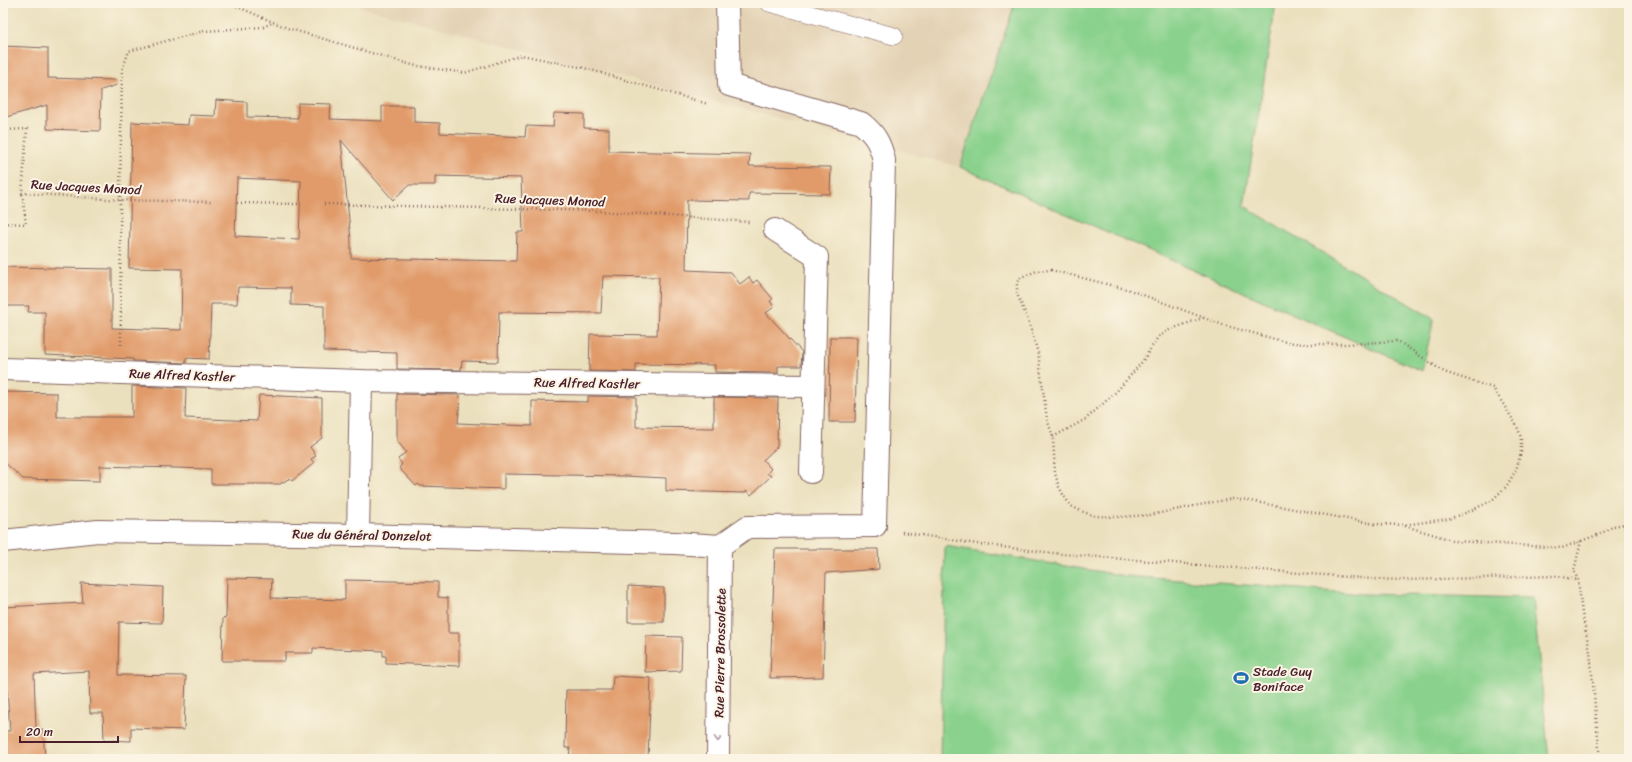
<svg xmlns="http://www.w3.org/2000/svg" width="1632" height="762" viewBox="0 0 1632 762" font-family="Sriracha,sans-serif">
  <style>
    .built { fill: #e3d2b4 }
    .green { fill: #89d18c; stroke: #6a785c }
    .building { fill: #e19b6a; fill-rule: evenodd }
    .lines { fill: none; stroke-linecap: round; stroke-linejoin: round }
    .lane-casing { stroke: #82635e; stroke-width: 18 }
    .street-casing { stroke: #82635e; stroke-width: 24 }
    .path { stroke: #82635e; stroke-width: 2.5; stroke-dasharray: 1 3; stroke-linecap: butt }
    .lane { stroke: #fff; stroke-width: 17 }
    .street { stroke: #fff; stroke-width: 22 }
    .oneway { stroke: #ae9aa0 }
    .labels { text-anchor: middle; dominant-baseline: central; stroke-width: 4; stroke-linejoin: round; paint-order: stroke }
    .street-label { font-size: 13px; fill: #4a1f2b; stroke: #fcf5e5 }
    .poi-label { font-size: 13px; fill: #4a1f2b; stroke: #fcf5e5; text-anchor: start }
  </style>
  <rect width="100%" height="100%" fill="#fcf5e5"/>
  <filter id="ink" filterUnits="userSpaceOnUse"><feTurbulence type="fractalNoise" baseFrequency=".025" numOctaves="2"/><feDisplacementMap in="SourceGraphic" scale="8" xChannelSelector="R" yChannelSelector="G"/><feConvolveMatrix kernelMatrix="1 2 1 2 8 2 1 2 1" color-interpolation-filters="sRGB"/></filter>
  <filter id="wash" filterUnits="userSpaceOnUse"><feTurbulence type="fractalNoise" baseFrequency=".012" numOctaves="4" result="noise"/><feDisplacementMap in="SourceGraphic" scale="16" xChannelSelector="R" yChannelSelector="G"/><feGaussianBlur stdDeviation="0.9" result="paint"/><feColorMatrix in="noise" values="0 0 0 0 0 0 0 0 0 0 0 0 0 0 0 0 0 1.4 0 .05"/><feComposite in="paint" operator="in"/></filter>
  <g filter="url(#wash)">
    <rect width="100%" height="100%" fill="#ebe0bd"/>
    <path class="built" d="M 347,3 L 1015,3 L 960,167 Z"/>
    <g class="green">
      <path d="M 1015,3 L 1276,3 L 1244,206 L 1434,319 L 1422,371 L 960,167 Z"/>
      <path d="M 945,546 L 1126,576 L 1364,594 L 1533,598 L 1549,759 L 940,759 Z"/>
    </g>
    <g id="blocks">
      <g class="building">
        <path d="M 3,46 L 48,48 L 48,78 L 116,80 L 117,85 L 101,90 L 100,131 L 47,129 L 47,105 L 3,118 Z"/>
        <path d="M 216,100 L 247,102 L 247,117 L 298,118 L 298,103 L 331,104 L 330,119 L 382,121 L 382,106 L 414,106 L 414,122 L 440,123 L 440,133 L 525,137 L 526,126 L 553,127 L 554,113 L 584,114 L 584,128 L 609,129 L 609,151 L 750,154 L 749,166 L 831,167 L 830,194 L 749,193 L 749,201 L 687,200 L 686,270 L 731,272 L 740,284 L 749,277 L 753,283 L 757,280 L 773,299 L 770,301 L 774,307 L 766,313 L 802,352 L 801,366 L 778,366 L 778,373 L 715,372 L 715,365 L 636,364 L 636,372 L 589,371 L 590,334 L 657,335 L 659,277 L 603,276 L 601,313 L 499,312 L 498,362 L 462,361 L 461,370 L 397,369 L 397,353 L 324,351 L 324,306 L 291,305 L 291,288 L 238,287 L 237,304 L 211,304 L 209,359 L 186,358 L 186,363 L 133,361 L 133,359 L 45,355 L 45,312 L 28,312 L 29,306 L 3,306 L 3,267 L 112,269 L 112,328 L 181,330 L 182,269 L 129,268 L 132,122 L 188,125 L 189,115 L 215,116 ZM 341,140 L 393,200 L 409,185 L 435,185 L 435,176 L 521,178 L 523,232 L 517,232 L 516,261 L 351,258 L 351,240 ZM 237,178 L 301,181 L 299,239 L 235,236 Z"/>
        <path d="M 830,337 L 857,337 L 855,422 L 829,422 Z"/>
        <path d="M 132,386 L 186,388 L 185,418 L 257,421 L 259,395 L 322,398 L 322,438 L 310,447 L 316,456 L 311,459 L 314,463 L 292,481 L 290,478 L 280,484 L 211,484 L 211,469 L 100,466 L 100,481 L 23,479 L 3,461 L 3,392 L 57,393 L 57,417 L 132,417 Z"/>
        <path d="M 397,394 L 460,395 L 458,423 L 532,426 L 532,401 L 588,402 L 588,396 L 636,397 L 636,427 L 714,428 L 714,397 L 778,398 L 777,447 L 763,460 L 771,469 L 767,473 L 771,476 L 751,495 L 747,491 L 744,493 L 666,491 L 666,478 L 625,476 L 504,474 L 504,489 L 420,486 L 418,484 L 416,486 L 399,468 L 402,464 L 398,459 L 406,452 L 397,441 Z"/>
        <path d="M 775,549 L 878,549 L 879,569 L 826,573 L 823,677 L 770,678 Z"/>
        <path d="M 227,578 L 272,579 L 271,598 L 345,600 L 345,580 L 438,582 L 438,597 L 448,598 L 448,633 L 459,633 L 459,666 L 386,663 L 386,656 L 383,656 L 383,651 L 313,648 L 313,653 L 285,653 L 285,661 L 222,661 L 223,618 L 226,617 Z"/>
        <path d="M 81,583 L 163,587 L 162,623 L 119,622 L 118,675 L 186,676 L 184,730 L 131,728 L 131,741 L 104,740 L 103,713 L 90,713 L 89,671 L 34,674 L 36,729 L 43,729 L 45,759 L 3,759 L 3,731 L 10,731 L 6,675 L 3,675 L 3,607 L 83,603 Z"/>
        <path d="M 628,586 L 664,588 L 664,622 L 628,622 Z"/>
        <path d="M 646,636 L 682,637 L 681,671 L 645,672 Z"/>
        <path d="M 613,676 L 651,678 L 648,759 L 569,758 L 570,748 L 565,748 L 566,690 L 612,690 Z"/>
      </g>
    </g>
  </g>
  <g filter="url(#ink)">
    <use href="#blocks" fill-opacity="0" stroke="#82635e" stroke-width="1"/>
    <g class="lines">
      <g class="lane-casing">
        <path id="lane" d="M 769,3 L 894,36"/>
      </g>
      <g class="street-casing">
        <g id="street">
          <path d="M 775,230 L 817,257 L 811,472"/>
          <path d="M 3,369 L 361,381 L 813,386"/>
          <path d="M 358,535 L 361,381"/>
          <path d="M 3,541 L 98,531 L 358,535 L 675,543 L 720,546"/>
          <path d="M 720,546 L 747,527 L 875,526 L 884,160 C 880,143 875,134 861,123 L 729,85 L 727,3"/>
          <path d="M 718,759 L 720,546"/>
        </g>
      </g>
      <g class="path">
        <path d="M 229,3 L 287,28 L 412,65 L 464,73 L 522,55 L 584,68 L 708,104"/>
        <path d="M 1628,3 L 1629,21"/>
        <path d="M 3,130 L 27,129 L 22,193 L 120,200 L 212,202"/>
        <path d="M 237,203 L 300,204"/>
        <path d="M 324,204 L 601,211 L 749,222"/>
        <path d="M 3,223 L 26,224 L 22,193"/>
        <path d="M 1051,270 L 1130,290 L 1223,325 L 1286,342 L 1303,344 L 1346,344 L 1398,341 L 1444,372 L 1493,388 L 1517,426 L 1521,438 L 1521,452 L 1516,470 L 1506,487 L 1491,501 L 1468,512 L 1448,519 L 1403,525 L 1375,524 L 1256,502 L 1233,499 L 1214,502 L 1150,515 L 1119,517 L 1095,516 L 1081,511 L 1071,506 L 1064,496 L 1059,487 L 1055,473 L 1053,437 L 1047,419 L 1038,353 L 1028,320 L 1017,294 L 1017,284 L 1021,277 L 1037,271 Z"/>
        <path d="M 121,345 L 120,200 L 122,70 L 129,51 L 204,31 L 263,27 L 274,22"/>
        <path d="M 1053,437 L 1086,419 L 1117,391 L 1142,362 L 1158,337 L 1171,329 L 1203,318"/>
        <path d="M 1624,524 L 1629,560"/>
        <path d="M 1405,526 L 1455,541 L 1562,548 L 1600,534 L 1614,526 L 1624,524 L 1629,515"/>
        <path d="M 902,532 L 977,544 L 1062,554 L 1373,579 L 1406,580 L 1556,576 L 1578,580"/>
        <path d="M 1581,541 L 1574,571 L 1578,580 L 1582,613 L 1590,652 L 1600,759"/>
      </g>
      <use href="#lane" class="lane"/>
      <use href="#street" class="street"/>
    </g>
    <defs><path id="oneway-chevron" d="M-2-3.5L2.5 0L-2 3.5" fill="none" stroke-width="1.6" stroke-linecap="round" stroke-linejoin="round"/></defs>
    <use class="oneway" href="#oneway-chevron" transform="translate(718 739) rotate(91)"/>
  </g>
  <defs>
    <g id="stadium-bare" transform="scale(1.2)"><path d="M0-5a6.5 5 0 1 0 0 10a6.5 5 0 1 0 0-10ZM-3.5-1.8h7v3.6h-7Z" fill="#1f6fb2" stroke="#fcf5e5" stroke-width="2.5" paint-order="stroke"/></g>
  </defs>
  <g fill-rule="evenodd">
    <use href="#stadium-bare" x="1241" y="678"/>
  </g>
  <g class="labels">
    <g class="street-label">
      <text transform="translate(86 187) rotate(3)">Rue Jacques Monod</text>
      <text transform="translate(550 200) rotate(2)">Rue Jacques Monod</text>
      <text transform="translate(182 375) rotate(2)">Rue Alfred Kastler</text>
      <text transform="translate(587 383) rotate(1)">Rue Alfred Kastler</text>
      <text transform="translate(362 535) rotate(1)">Rue du Général Donzelot</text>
      <text transform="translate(720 653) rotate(-89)">Rue Pierre Brossolette</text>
    </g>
    <g class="poi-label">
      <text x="1253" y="671">Stade Guy<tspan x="1253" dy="15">Boniface</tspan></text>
    </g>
  </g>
  <rect width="1632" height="762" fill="none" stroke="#fcf5e5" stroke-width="16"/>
  <path d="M20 736v6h98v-6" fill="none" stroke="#4a1f2b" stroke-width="2"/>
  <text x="26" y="736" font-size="12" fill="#4a1f2b" stroke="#fcf5e5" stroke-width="3" paint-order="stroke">20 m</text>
</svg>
